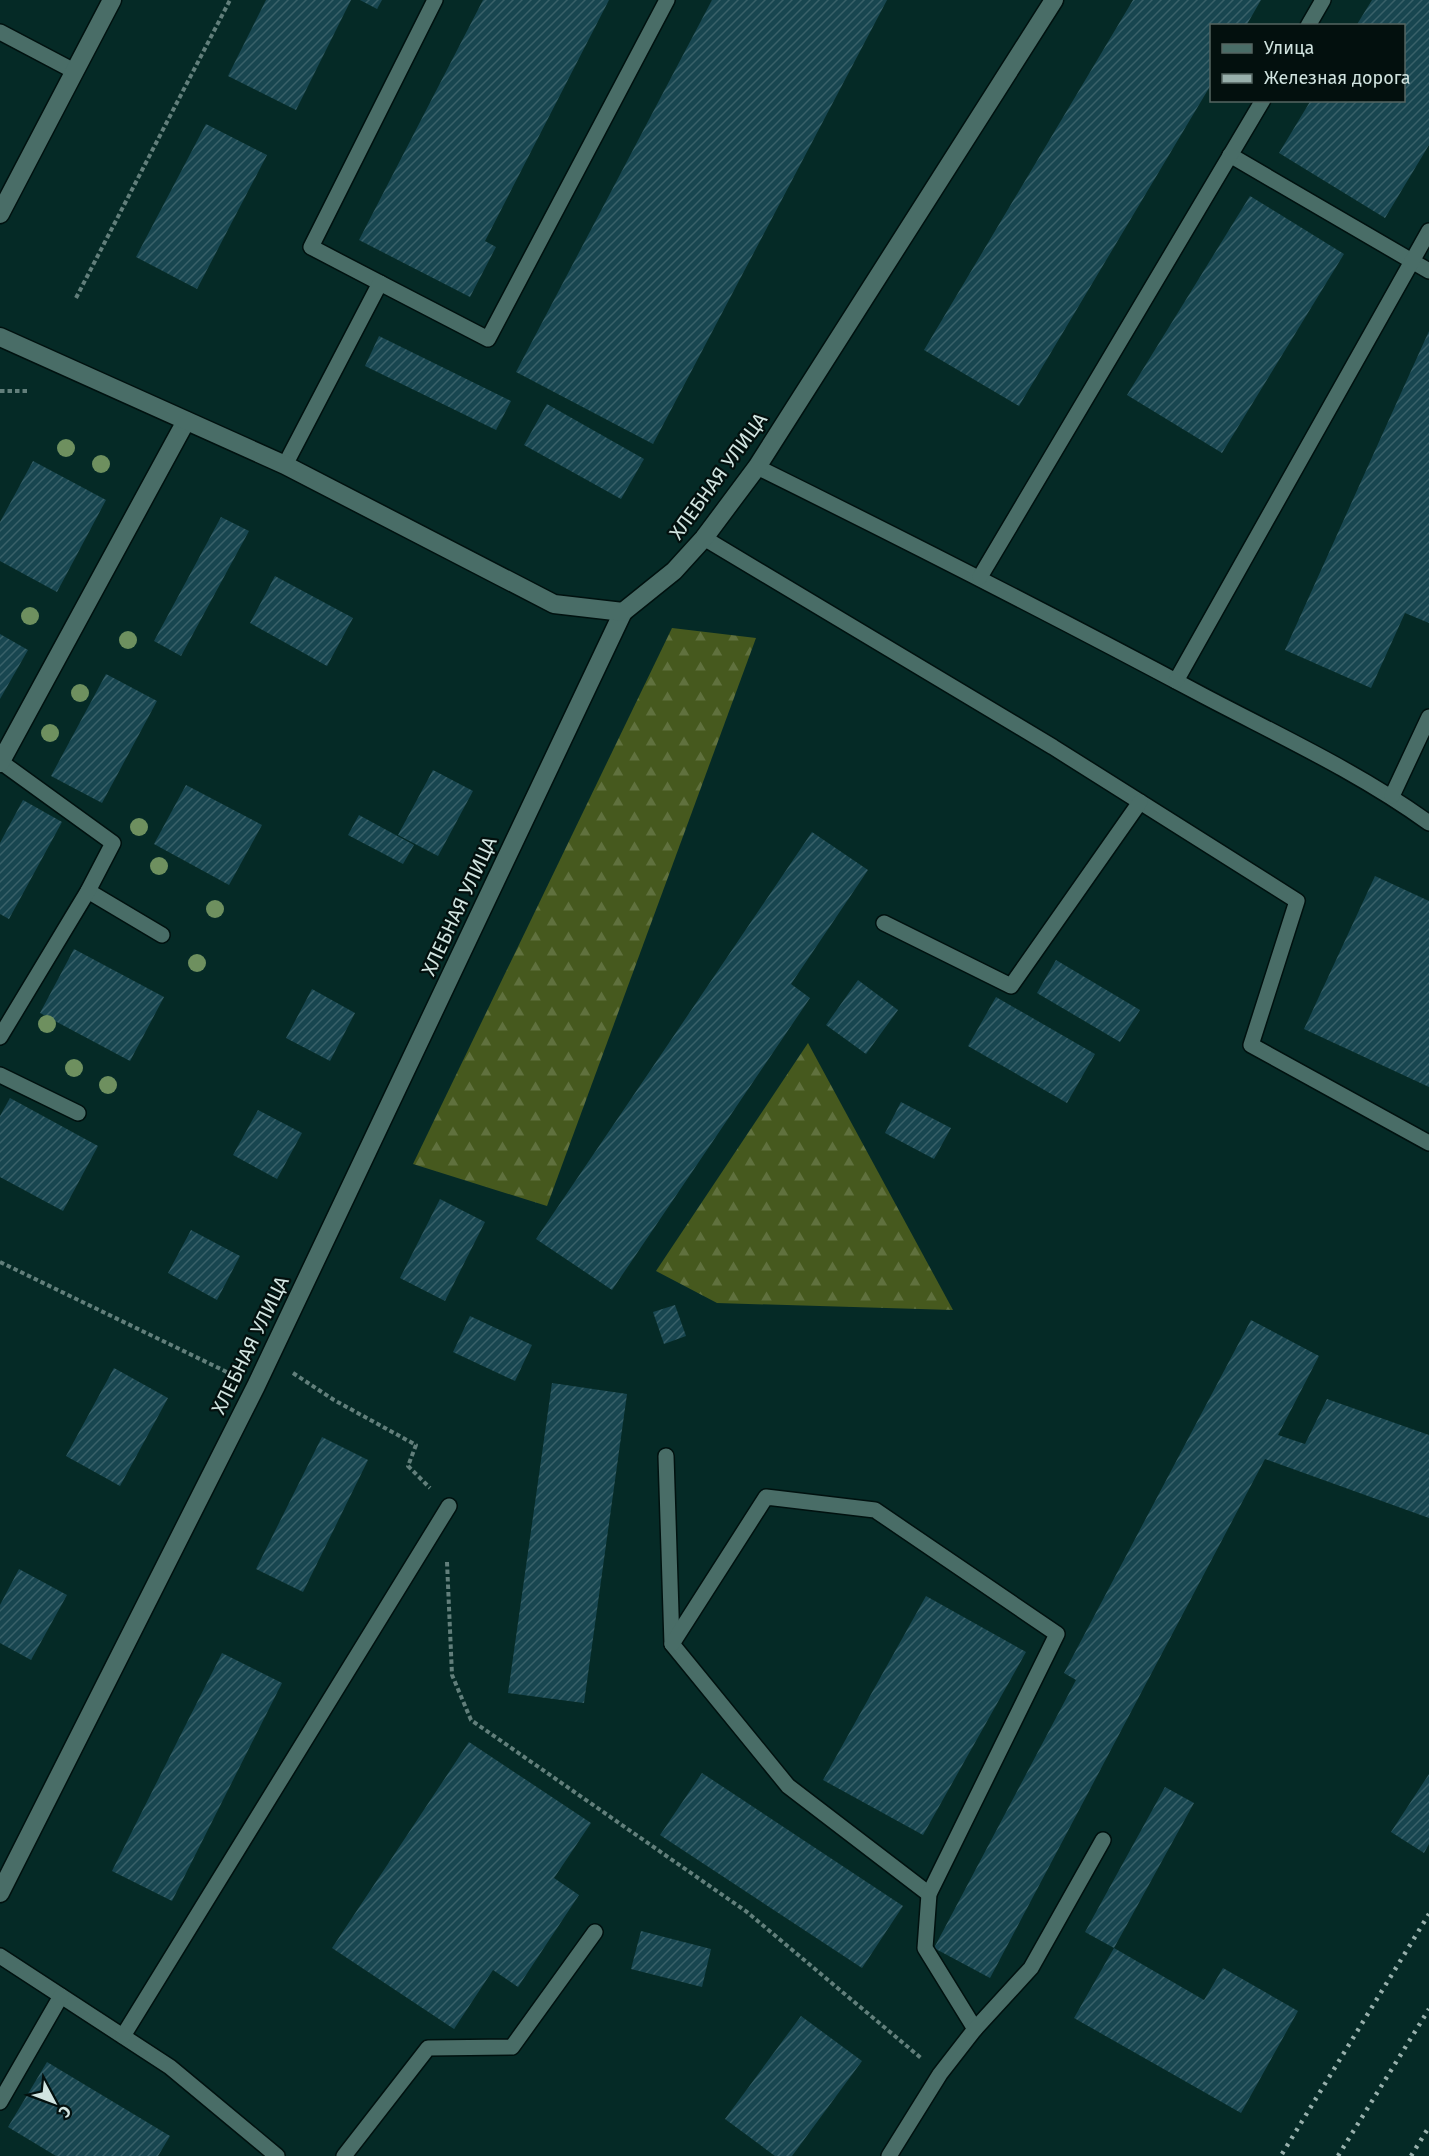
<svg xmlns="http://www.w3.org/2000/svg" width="1429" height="2156" viewBox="0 0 1429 2156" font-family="'Fira Sans',sans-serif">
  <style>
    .forest { fill: url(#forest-firs) }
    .building { fill: url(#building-hatch) }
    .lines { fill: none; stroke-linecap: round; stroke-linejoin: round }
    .service-casing { stroke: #00110f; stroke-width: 18 }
    .minor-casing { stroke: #00110f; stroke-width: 21 }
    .tertiary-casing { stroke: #00110f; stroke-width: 21 }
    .path { stroke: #627f7b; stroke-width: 4; stroke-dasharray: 4.5 3; stroke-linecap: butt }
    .service { stroke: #496d67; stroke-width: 15 }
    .minor { stroke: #496d67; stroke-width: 18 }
    .tertiary { stroke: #496d67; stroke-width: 18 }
    .rail { stroke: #98b0ac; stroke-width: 4.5; stroke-dasharray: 3 6; stroke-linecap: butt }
    .tree { fill: #6e905f }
    .labels { text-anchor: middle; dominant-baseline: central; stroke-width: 4.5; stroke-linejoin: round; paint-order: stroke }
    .street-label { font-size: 20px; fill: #d1e4e0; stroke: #03100e }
  </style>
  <defs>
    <pattern id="forest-firs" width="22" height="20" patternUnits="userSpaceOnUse" patternTransform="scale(1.5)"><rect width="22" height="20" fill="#46591e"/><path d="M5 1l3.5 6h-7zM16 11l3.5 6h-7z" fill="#60713e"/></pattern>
    <pattern id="building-hatch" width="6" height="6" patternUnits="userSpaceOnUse" patternTransform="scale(1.5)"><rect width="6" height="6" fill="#184650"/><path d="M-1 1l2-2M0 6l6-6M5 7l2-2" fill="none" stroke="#396169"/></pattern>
  </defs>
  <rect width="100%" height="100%" fill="#052a26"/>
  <g class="forest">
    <path d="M 672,628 L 756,638 L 547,1206 L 413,1164 Z"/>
    <path d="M 808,1043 L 953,1310 L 717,1303 L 656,1271 Z"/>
  </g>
  <g class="building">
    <path d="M 266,0 L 351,0 L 296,110 L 228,76 Z"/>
    <path d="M 360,0 L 382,0 L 377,9 Z"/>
    <path d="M 483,0 L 609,0 L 485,241 L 496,247 L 470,297 L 359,240 Z"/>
    <path d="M 712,0 L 887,0 L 653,444 L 516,372 Z"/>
    <path d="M 1133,0 L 1261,0 L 1246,26 L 1212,26 L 1212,83 L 1019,406 L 924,350 Z"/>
    <path d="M 1372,0 L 1429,0 L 1429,145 L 1385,218 L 1279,153 L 1311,100 L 1404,100 L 1404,26 L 1356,26 Z"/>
    <path d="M 206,124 L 267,155 L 197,289 L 136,257 Z"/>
    <path d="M 1250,196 L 1344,254 L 1222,453 L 1127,395 Z"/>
    <path d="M 1429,331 L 1429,623 L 1405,613 L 1371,688 L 1285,650 Z"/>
    <path d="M 379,336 L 511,401 L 496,430 L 365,366 Z"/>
    <path d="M 547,404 L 644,459 L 621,499 L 524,445 Z"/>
    <path d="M 33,461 L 106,500 L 57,592 L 0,561 L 0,522 Z"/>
    <path d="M 221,517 L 249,531 L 181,656 L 154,641 Z"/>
    <path d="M 275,576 L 353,618 L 327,666 L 250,623 Z"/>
    <path d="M 0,634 L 28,650 L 0,699 Z"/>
    <path d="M 106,674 L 157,701 L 102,803 L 51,776 Z"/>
    <path d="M 433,770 L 473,791 L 438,856 L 398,835 Z"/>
    <path d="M 186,785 L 262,825 L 229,885 L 154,844 Z"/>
    <path d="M 23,800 L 62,822 L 9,919 L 0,914 L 0,843 Z"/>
    <path d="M 359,815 L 414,845 L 403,864 L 348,835 Z"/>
    <path d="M 812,832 L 868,870 L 791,984 L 810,998 L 612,1290 L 536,1239 Z"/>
    <path d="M 1375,876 L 1429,901 L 1429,1087 L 1304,1029 Z"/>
    <path d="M 74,949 L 164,997 L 130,1061 L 40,1013 Z"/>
    <path d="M 1056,960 L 1140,1010 L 1120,1042 L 1037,993 Z"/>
    <path d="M 858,980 L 898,1010 L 866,1054 L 826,1025 Z"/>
    <path d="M 312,989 L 355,1013 L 330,1061 L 286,1038 Z"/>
    <path d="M 996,997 L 1095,1054 L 1067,1103 L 968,1046 Z"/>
    <path d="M 10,1098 L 98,1146 L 63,1211 L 0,1177 L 0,1116 Z"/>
    <path d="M 901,1102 L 951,1128 L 934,1159 L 885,1133 Z"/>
    <path d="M 258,1110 L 302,1133 L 277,1179 L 233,1155 Z"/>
    <path d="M 440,1199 L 485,1222 L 445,1301 L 400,1278 Z"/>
    <path d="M 191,1230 L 240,1256 L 217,1300 L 168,1273 Z"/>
    <path d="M 675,1305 L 686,1336 L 664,1344 L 653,1312 Z"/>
    <path d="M 470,1316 L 532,1345 L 515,1381 L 453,1352 Z"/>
    <path d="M 1251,1320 L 1319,1356 L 1278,1435 L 1305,1444 L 1327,1399 L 1429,1435 L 1429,1518 L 1265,1459 L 990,1978 L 934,1948 L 1076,1680 L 1064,1673 Z"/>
    <path d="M 114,1368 L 168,1398 L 120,1486 L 66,1456 Z"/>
    <path d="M 552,1383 L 627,1394 L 584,1703 L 508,1693 Z"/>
    <path d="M 322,1437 L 368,1460 L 303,1592 L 256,1569 Z"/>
    <path d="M 19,1569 L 67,1595 L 31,1660 L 0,1643 L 0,1605 Z"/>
    <path d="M 926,1596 L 1026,1652 L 923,1835 L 823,1780 Z"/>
    <path d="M 222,1653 L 282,1683 L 172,1901 L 112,1871 Z"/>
    <path d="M 469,1742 L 591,1823 L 554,1878 L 579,1895 L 518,1987 L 493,1970 L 454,2029 L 332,1948 Z"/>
    <path d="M 702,1773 L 903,1906 L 862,1968 L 660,1835 Z"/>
    <path d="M 1429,1774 L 1429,1844 L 1424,1853 L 1391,1832 Z"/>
    <path d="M 1165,1787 L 1194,1803 L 1114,1948 L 1204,2000 L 1223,1968 L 1298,2011 L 1241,2113 L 1074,2018 L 1114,1948 L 1085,1932 Z"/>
    <path d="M 641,1931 L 711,1949 L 702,1987 L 631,1969 Z"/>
    <path d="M 801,2016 L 862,2061 L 792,2156 L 775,2156 L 725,2119 Z"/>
    <path d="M 47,2062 L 170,2136 L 158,2156 L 56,2156 L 8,2127 Z"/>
  </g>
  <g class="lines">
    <g class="service-casing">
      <g id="service">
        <path d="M 1308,26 L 1323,0"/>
        <path d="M 0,32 L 74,71"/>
        <path d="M 1230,155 L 1429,271"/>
        <path d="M 380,283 L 311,247 L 435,0"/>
        <path d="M 285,465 L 380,283 L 488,339 L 667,0"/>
        <path d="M 757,467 C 907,541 1056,617 1204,696 C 1280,736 1360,773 1429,823"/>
        <path d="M 704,538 L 1053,747 L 1297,901 L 1251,1045 L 1429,1143"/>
        <path d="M 980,577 L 1263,100"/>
        <path d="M 1176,681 L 1429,231"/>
        <path d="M 1392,796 L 1429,717"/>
        <path d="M 88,891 L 162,935"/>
        <path d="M 884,923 L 1011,986 L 1140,802"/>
        <path d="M 0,1037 L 88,891 L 113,843 L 1,762"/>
        <path d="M 0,1075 L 78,1113"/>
        <path d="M 666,1456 L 672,1644 L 788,1786 L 929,1894"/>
        <path d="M 672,1644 L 766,1497 L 875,1510 L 1057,1634 L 929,1894 L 925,1948 L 975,2029"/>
        <path d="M 0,1956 L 170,2067 L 277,2156"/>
        <path d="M 123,2036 L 449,1506"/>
        <path d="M 0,2102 L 61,1996"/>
        <path d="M 344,2156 L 428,2048 L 512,2047 L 595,1932"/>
        <path d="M 889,2156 L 940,2074 L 975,2029 L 1031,1968 L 1103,1840"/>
      </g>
    </g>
    <g class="minor-casing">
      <g id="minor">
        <path d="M 0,763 L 186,421"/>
        <path d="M 0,1893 L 256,1386 L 623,612"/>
      </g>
    </g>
    <g class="tertiary-casing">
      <g id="tertiary">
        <path d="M 0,214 L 112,0"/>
        <path d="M 0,337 L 285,465 L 554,604 L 623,612 L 674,571 L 704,538 L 757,467 L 1054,0"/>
      </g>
    </g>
    <g class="path">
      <path d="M 76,298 L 230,0"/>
      <path d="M 0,391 L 28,391"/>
      <path d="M 0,1262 L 231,1374"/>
      <path d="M 293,1373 L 334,1400 L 416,1445 L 408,1466 L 430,1488"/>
      <path d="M 447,1562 L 452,1675 L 471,1720 L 747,1912 L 921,2058"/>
    </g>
    <use href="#service" class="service"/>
    <use href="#minor" class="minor"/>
    <use href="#tertiary" class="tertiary"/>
    <g class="rail">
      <path d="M 1282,2154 L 1429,1914"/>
      <path d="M 1338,2156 L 1429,2009"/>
      <path d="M 1411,2156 L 1429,2127"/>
    </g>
  </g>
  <g class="tree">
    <circle cx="66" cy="448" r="9"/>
    <circle cx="101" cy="464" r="9"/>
    <circle cx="30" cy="616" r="9"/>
    <circle cx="128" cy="640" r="9"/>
    <circle cx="80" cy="693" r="9"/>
    <circle cx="50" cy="733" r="9"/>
    <circle cx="139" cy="827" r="9"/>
    <circle cx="159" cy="866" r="9"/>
    <circle cx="215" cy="909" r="9"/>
    <circle cx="197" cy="963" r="9"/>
    <circle cx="47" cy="1024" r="9"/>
    <circle cx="74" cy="1068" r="9"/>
    <circle cx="108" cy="1085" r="9"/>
  </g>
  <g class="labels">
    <g class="street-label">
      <text transform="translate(718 476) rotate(-54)">ХЛЕБНАЯ УЛИЦА</text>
      <text transform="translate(459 906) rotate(-65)">ХЛЕБНАЯ УЛИЦА</text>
      <text transform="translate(250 1345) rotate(-64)">ХЛЕБНАЯ УЛИЦА</text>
    </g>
  </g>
  <rect x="1210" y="24" width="195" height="78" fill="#03100e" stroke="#556562" stroke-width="1.5"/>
  <rect x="1222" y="44" width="30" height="9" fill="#496d67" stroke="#556562" stroke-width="1.5"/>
  <text x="1264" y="54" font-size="18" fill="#d1e4e0">Улица</text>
  <rect x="1222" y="74" width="30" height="9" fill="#98b0ac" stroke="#556562" stroke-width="1.5"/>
  <text x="1264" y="84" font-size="18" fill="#d1e4e0">Железная дорога</text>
  <g transform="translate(54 2102) rotate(131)" stroke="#03100e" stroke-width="4.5" paint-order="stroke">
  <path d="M0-4.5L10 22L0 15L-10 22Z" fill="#d1e4e0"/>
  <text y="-9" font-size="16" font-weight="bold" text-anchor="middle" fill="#d1e4e0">С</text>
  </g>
</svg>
